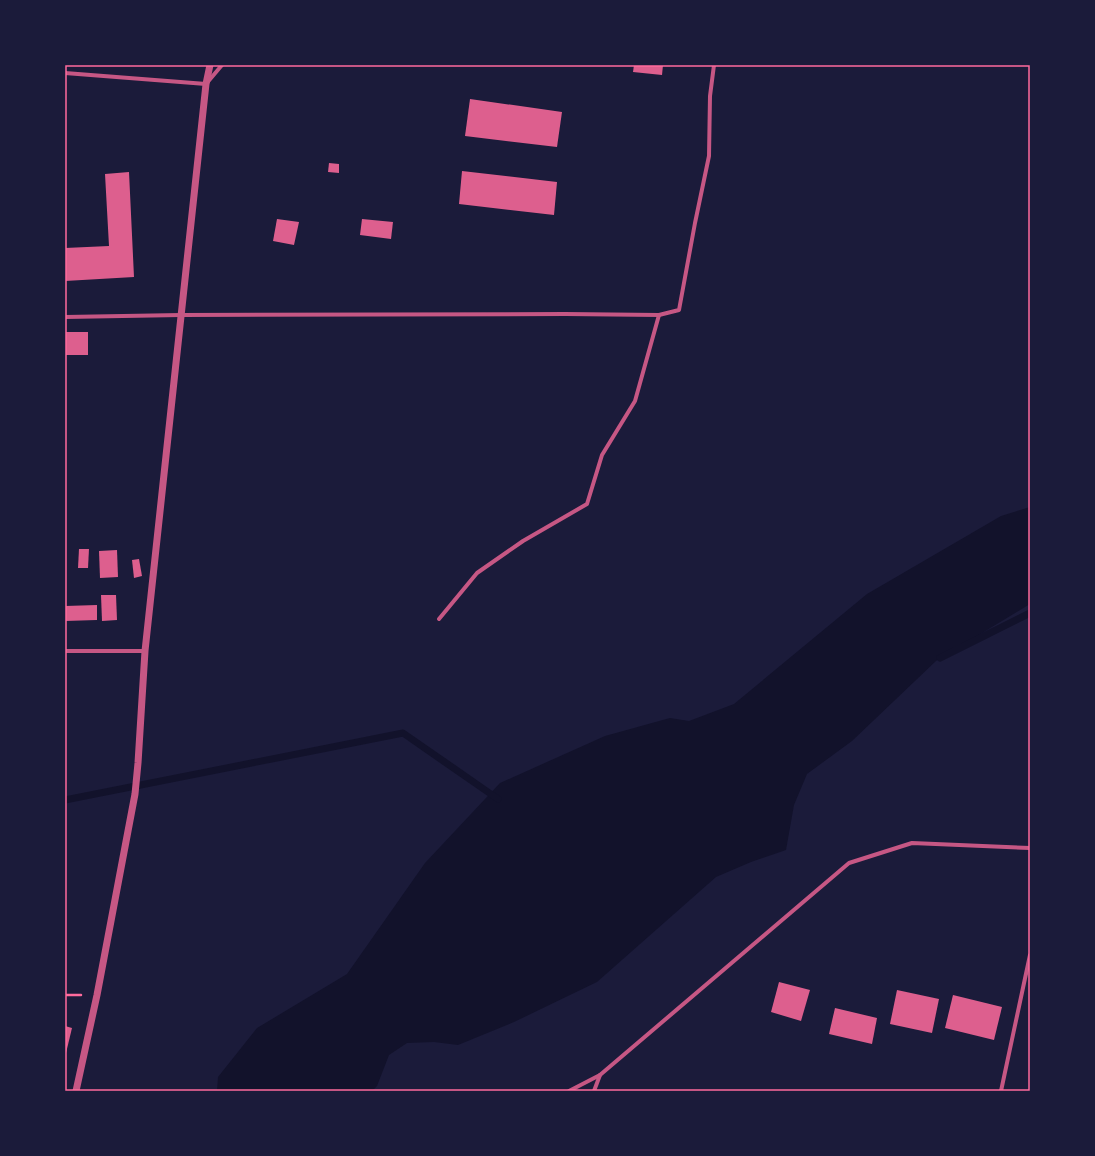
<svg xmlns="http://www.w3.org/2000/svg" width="1095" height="1156" viewBox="0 0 1095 1156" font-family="Quicksand,sans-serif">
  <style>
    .water { fill: #12122b }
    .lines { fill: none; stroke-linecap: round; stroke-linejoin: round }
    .stream { stroke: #12122b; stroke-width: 7 }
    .building { fill: #dd5f8e }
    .path { stroke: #ff6b9d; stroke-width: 2.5 }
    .minor { stroke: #c65784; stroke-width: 4 }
    .tertiary { stroke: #c65784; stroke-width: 7 }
    .neatline { fill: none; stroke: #ff6b9d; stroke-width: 1.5 }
  </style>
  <rect width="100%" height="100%" fill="#1b1b3a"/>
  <path class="water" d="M 1030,507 L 1030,604 L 936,661 L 852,741 L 807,774 L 794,805 L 786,850 L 751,862 L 716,877 L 597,982 L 514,1022 L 458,1045 L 434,1042 L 407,1043 L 389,1055 L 377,1086 L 372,1091 L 217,1091 L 218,1077 L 257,1028 L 347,974 L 425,863 L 500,783 L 605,736 L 670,718 L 689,721 L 734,704 L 867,594 L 1001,516 Z"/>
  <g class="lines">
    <g class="stream">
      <path d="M 940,658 L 1030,613"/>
      <path d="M 65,800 L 403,733 L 498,799"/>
    </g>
  </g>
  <g class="building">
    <path d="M 634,65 L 663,65 L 662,75 L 633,72 Z"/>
    <path d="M 470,99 L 562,112 L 557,147 L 465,136 Z"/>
    <path d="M 329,163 L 339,164 L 339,173 L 328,172 Z"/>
    <path d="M 462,171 L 557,182 L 554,215 L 459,204 Z"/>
    <path d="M 129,172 L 134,277 L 65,281 L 65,248 L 109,246 L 105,174 Z"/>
    <path d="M 277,219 L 299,222 L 294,245 L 273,241 Z"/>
    <path d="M 362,219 L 393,222 L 391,239 L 360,235 Z"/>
    <rect x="65" y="332" width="23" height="23"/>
    <path d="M 79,549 L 89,549 L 88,568 L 78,568 Z"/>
    <path d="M 117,550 L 118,577 L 100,578 L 99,551 Z"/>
    <path d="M 139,559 L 142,576 L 134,578 L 132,560 Z"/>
    <path d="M 101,595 L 116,595 L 117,620 L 102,621 Z"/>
    <path d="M 97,605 L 97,620 L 65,621 L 65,606 Z"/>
    <path d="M 779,982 L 810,990 L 801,1021 L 771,1012 Z"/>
    <path d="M 897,990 L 939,999 L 932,1033 L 890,1024 Z"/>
    <path d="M 953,995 L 1002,1007 L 994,1040 L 945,1028 Z"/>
    <path d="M 835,1008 L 877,1018 L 872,1044 L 829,1034 Z"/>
    <path d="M 65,1026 L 72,1028 L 66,1053 L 65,1053 Z"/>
  </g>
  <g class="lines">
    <path class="path" d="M 65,995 L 81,995"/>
    <g class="minor">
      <path d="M 65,73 L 206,84 L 222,65"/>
      <path d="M 65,317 L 181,315 L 565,314 L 659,315 L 679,310 L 695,223 L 709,156 L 710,96 L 714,65"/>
      <path d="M 439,619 L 477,573 L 523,541 L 587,504 L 602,455 L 635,401 L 659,315"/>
      <path d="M 65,651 L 145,651"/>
      <path d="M 569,1091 L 600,1075 L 849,863 L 912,843 L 1030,848"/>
      <path d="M 594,1091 L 600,1075"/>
      <path d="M 1001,1091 L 1030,955"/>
    </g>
    <path class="tertiary" d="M 76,1091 L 97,995 L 135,794 L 138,763 L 145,651 L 206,84 L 210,65"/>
  </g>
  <rect width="1095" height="1156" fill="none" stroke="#1b1b3a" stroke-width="132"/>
  <rect x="66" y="66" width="963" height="1024" class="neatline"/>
</svg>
